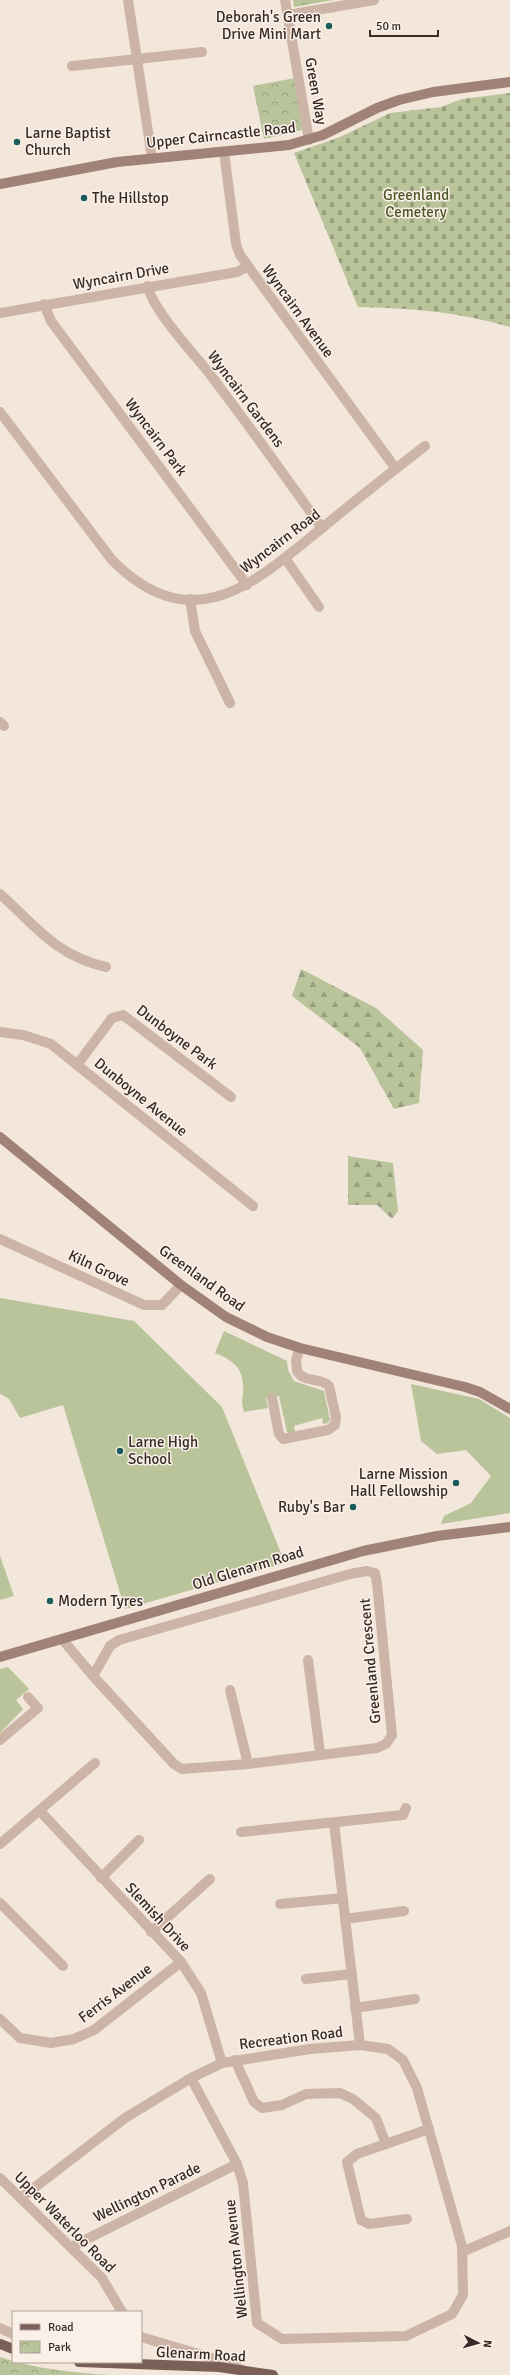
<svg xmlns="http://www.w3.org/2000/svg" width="510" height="2375" viewBox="0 0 510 2375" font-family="Signika,sans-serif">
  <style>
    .green { fill: #b9c49a }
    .forest { fill: url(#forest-firs) }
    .cemetery { fill: url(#cemetery-stones) }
    .park { fill: url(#park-crowns) }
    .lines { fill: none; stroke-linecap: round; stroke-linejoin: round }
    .street { stroke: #ccb4a6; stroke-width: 10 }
    .secondary { stroke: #a08277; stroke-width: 10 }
    .primary { stroke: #7b6057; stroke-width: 10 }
    .poi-dot { fill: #1a5c5b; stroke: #fbf0e8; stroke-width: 1.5 }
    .labels { text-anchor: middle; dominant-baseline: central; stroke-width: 3; stroke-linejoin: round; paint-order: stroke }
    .poi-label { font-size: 15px; fill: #382b27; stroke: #fbf0e8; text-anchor: start }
    .street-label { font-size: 15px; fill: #382b27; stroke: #fbf0e8 }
    .park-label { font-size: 15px; fill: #4b5829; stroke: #fbf0e8 }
  </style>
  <defs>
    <pattern id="forest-firs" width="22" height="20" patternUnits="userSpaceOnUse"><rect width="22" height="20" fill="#b9c49a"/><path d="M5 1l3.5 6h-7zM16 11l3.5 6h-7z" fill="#979f7e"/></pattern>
    <pattern id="cemetery-stones" width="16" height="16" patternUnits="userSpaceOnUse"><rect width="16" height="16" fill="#b9c49a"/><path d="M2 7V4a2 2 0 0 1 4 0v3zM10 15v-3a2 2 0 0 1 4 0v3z" fill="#979f7e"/></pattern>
    <pattern id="park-crowns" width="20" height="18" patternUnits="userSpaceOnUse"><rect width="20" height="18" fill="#b9c49a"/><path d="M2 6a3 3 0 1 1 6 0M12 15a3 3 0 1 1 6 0" fill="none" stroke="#979f7e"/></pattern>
  </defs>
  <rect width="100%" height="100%" fill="#f3e6db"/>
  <g class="green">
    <path d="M 0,1298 L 134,1321 L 222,1407 L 285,1563 L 125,1609 L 63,1405 L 20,1418 L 9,1399 L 0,1394 Z"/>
    <path d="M 224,1331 L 287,1361 L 288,1370 L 294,1381 L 324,1391 L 330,1420 L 328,1423 L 323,1424 L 322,1418 L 294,1426 L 295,1432 L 290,1434 L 287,1432 L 279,1396 L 266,1398 L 268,1408 L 244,1412 C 240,1399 244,1396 243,1384 C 242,1366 230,1359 215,1353 Z"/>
    <path d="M 411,1384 L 479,1399 L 510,1418 L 510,1513 L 441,1524 L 444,1516 L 471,1503 L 491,1476 L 466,1450 L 437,1454 L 421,1441 Z"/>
    <path d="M 0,1556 L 14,1596 L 0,1600 Z"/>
    <path d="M 8,1667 L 29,1689 L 16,1700 L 23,1709 L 0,1733 L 0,1669 Z"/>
  </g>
  <g class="forest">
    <path d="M 301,969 L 376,1008 L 423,1050 L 419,1103 L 394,1109 L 360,1048 L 292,996 Z"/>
    <path d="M 348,1156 L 393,1163 L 398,1211 L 392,1219 L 377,1205 L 348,1205 Z"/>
  </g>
  <path class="cemetery" d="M 510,93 L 510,327 C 460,312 410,308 358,307 L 294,153 L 340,137 L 390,113 L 441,107 L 462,99 Z"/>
  <g class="park">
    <path d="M 293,0 L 333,0 L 294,7 Z"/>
    <path d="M 295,78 L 302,130 L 264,139 L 253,86 Z"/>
    <path d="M 0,2357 C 36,2369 73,2373 111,2375 L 0,2375 Z"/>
  </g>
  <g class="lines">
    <g class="street">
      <path d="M 128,0 L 152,158"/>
      <path d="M 285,0 L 309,140"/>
      <path d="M 288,15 L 374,0"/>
      <path d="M 72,66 L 202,52"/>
      <path d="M 224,152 L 236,244 L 240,255 L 396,469"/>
      <path d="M 148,286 C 151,308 194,354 209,373 C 248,424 285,476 322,528"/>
      <path d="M 44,304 L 51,321 L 247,585"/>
      <path d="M 0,313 L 237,272 L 247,267"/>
      <path d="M 0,412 L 112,560 C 193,641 254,583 322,528 C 356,500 390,473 425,446"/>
      <path d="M 285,558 L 319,607"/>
      <path d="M 190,599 L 195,631 L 230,703"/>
      <path d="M 0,722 L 4,726"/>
      <path d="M 0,894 C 36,926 56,956 106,967"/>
      <path d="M 0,1032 L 23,1035 L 51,1044 L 253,1206"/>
      <path d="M 77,1065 L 112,1018 L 123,1015 L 231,1097"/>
      <path d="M 0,1239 L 144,1305 L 162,1305 L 181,1285"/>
      <path d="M 272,1398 L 279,1434 L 283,1439 L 328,1430 L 335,1425 L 336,1417 L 329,1386 C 320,1377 304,1383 297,1371 L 296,1360 L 300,1348"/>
      <path d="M 62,1639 L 93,1676 L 174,1764 L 182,1769 L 248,1764 L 377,1748 L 386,1744 L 392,1735 L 377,1583 L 375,1573 L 367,1571 L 350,1574 L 119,1640 L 110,1646 L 93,1676"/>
      <path d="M 308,1660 L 320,1753"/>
      <path d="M 230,1690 L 248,1764"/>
      <path d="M 0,1740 L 38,1708 L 28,1697"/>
      <path d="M 40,1811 L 181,1962 L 201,1993 L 222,2063"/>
      <path d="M 334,1823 L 360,2045"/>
      <path d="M 241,1832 L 403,1815 L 406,1808"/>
      <path d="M 0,1844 L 95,1763"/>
      <path d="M 101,1878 L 139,1840"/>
      <path d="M 0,1903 L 63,1966"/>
      <path d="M 280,1904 L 343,1898"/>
      <path d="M 345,1919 L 404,1911"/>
      <path d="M 151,1932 L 210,1879"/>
      <path d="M 306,1979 L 352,1974"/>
      <path d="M 355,2008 L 415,1999"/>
      <path d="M 0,2019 L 20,2038 L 51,2043 L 74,2039 L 94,2030 L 181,1962"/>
      <path d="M 235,2060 L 254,2102 L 262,2108 L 282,2105 L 306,2094 L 340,2093 L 353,2099 L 376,2118 L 386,2144"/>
      <path d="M 0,2178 L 102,2278 L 122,2312"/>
      <path d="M 21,2198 L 125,2118 L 191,2078 L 222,2063 L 310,2049 L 360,2045 L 388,2049 L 403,2060 L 417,2088 L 462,2246 L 463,2295 L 452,2314 L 406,2336 L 282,2339 L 257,2323 L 243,2183 L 237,2164 L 191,2078"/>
      <path d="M 407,2219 L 369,2224 L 361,2220 L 347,2162 L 357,2154 L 429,2129"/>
      <path d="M 71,2247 L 237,2164"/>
      <path d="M 462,2252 L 510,2231"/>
      <path d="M 0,2328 L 13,2334"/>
      <path d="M 141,2337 L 229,2363 L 242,2370"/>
    </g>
    <g class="secondary">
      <path d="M 0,184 L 117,162 L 289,145 L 323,135 L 377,108 L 399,100 L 433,92 L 510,82"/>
      <path d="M 0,1137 L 181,1285 L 226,1317 L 267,1337 L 300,1348 L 465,1387 L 480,1392 L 510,1409"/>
      <path d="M 0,1657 L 363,1551 L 437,1536 L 510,1527"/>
    </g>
    <g class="primary">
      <path d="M 0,2344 L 13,2349"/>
      <path d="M 79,2362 L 219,2367 L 273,2375"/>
    </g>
  </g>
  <g class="poi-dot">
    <circle cx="329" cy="26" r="4"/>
    <circle cx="17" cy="142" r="4"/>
    <circle cx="84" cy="198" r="4"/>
    <circle cx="120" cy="1451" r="4"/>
    <circle cx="456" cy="1483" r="4"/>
    <circle cx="353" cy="1507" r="4"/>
    <circle cx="50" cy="1601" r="4"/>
  </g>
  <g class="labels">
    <g class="poi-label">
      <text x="321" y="17" text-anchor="end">Deborah's Green<tspan x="321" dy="17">Drive Mini Mart</tspan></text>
      <text x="25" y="133">Larne Baptist<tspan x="25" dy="17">Church</tspan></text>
      <text x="92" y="198">The Hillstop</text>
      <text x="128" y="1442">Larne High<tspan x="128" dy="17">School</tspan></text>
      <text x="448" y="1474" text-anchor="end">Larne Mission<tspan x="448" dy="17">Hall Fellowship</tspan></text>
      <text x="345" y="1507" text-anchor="end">Ruby's Bar</text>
      <text x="58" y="1601">Modern Tyres</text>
    </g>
    <g class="street-label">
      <text transform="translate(316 91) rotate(80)">Green Way</text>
      <text transform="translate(221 135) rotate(-6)">Upper Cairncastle Road</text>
      <text transform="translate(121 276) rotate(-10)">Wyncairn Drive</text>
      <text transform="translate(298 311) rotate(54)">Wyncairn Avenue</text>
      <text transform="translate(246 399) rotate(53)">Wyncairn Gardens</text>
      <text transform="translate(156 437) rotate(53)">Wyncairn Park</text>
      <text transform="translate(280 541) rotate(-37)">Wyncairn Road</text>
      <text transform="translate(177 1037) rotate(37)">Dunboyne Park</text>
      <text transform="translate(141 1097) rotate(39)">Dunboyne Avenue</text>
      <text transform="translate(99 1268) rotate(25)">Kiln Grove</text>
      <text transform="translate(202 1278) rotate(36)">Greenland Road</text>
      <text transform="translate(248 1568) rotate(-17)">Old Glenarm Road</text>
      <text transform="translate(370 1661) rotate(-95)">Greenland Crescent</text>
      <text transform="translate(158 1917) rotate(47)">Slemish Drive</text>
      <text transform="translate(115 1993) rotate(-37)">Ferris Avenue</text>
      <text transform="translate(291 2038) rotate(-7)">Recreation Road</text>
      <text transform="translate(147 2192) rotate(-26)">Wellington Parade</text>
      <text transform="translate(65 2222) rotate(45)">Upper Waterloo Road</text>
      <text transform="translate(236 2259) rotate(-96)">Wellington Avenue</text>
      <text transform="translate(201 2354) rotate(3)">Glenarm Road</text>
    </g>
    <g class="park-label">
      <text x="416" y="195">Greenland<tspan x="416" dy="17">Cemetery</tspan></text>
    </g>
  </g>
  <rect x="12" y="2311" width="130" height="52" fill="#fbf0e8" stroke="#ada19b"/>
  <rect x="20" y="2324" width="20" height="6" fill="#7b6057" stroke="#ada19b"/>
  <text x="48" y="2331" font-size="12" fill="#382b27">Road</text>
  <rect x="20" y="2341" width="20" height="12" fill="url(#park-crowns)" stroke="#ada19b"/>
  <text x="48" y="2351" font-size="12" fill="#382b27">Park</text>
  <g transform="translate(478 2343) rotate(96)" stroke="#fbf0e8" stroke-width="3" paint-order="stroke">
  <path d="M0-3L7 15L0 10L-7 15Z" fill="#382b27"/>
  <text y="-6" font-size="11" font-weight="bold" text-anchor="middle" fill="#382b27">N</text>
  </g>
  <path d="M370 30v6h68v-6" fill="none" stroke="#382b27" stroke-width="2"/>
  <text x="376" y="30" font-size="12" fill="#382b27" stroke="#fbf0e8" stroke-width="3" paint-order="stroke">50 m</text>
</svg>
